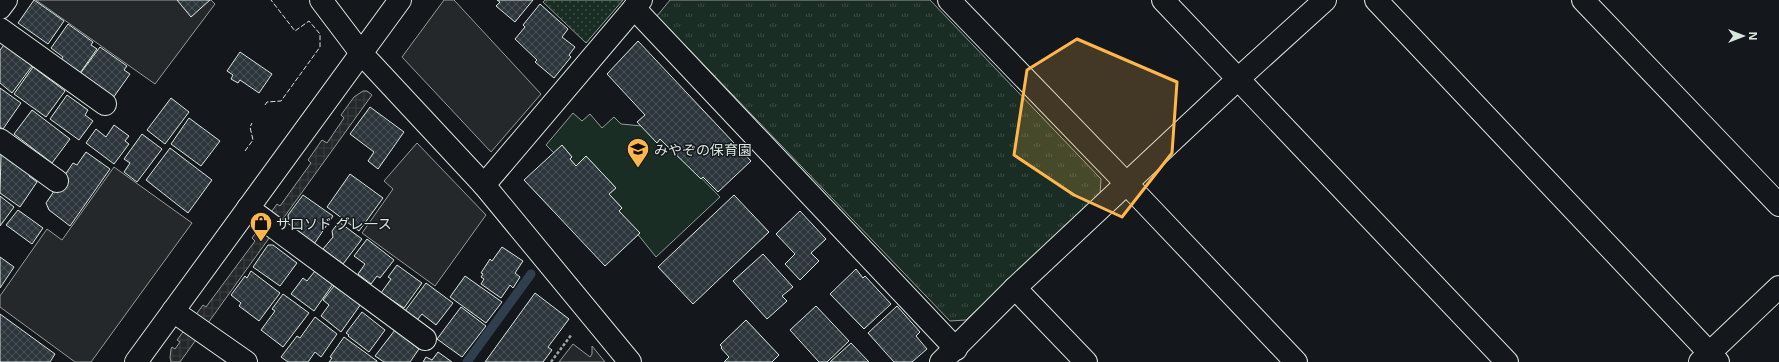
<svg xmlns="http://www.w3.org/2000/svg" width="1779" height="362" viewBox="0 0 1779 362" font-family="'Open Sans','Noto Sans JP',sans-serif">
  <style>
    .grass { fill: url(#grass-dots); stroke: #939e99 }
    .park { fill: url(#park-tufts); stroke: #939e99 }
    .garden { fill: #1a2d24; stroke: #939e99 }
    .parking { fill: #24282b; stroke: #939e99 }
    .plaza { fill: url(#plaza-grid); stroke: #939e99 }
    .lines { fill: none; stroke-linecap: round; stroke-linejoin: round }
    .stream { stroke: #2f3f4d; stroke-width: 9 }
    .building { fill: url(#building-cross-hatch); stroke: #d8e6dc }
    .minor-casing { stroke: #d8e6dc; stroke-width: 24 }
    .path { stroke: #9da8a2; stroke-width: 2.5; stroke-dasharray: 3 2; stroke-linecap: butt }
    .minor { stroke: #14181c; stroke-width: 22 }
    .fence { stroke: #d8e6dc; stroke-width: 1; stroke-dasharray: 5 2; stroke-linecap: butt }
    .marked { fill: #ffb74d; fill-opacity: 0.2; stroke: #ffb74d; stroke-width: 3; stroke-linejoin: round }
    .labels { text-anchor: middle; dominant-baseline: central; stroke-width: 3; stroke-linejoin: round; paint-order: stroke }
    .poi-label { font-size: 14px; fill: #d8e6dc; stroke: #14181c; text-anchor: start }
  </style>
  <defs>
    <pattern id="grass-dots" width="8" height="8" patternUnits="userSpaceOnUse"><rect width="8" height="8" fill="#1a2d24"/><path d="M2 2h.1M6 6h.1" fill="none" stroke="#3b4b43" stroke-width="1.8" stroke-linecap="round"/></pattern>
    <pattern id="park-tufts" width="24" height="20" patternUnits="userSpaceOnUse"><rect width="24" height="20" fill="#1a2d24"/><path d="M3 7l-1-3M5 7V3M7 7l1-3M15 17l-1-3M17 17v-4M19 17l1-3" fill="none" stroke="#3b4b43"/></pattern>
    <pattern id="plaza-grid" width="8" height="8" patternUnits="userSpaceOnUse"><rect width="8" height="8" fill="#24282b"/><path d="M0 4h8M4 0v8" fill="none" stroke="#393d3f"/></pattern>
    <pattern id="building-cross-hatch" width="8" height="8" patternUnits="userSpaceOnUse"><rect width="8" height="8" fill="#2c363c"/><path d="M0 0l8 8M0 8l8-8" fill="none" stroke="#4a5358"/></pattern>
  </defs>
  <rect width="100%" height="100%" fill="#14181c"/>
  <path class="grass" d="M 545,0 L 623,0 L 586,43 L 543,2 Z"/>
  <path class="park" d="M 670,0 L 930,0 L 1101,179 L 1100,194 L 966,320 L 950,321 L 657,16 Z"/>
  <path class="garden" d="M 573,113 L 582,121 L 590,114 L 602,128 L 614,117 L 621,124 L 642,126 L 657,142 L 660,139 L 682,160 L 683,159 L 720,197 L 656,257 L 619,211 L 622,208 L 609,194 L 616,188 L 586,156 L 576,166 L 570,159 L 572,157 L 562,146 L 554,153 L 546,145 Z"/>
  <g class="parking">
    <path d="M 36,0 L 211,0 L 215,4 L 155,84 Z"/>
    <path d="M 444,0 L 454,0 L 541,94 L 491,152 L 402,57 Z"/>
    <path d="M 417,143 L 486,215 L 435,286 L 362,233 L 393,189 L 384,181 Z"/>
    <path d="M 114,167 L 192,223 L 91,362 L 75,362 L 0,307 L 0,296 L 47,229 L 62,240 Z"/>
    <path d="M 573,344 L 590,357 L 592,354 L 592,346 L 605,362 L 559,362 Z"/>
  </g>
  <path class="plaza" d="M 363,91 L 367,91 L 372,95 L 180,362 L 171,362 L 170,357 L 171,349 L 172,347 L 175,349 L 180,342 L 177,340 L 203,305 L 206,307 L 255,241 L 252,238 L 277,204 L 280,206 L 311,163 L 308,160 L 322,140 L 327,143 L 344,118 L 341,115 L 354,97 Z"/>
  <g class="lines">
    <path class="stream" d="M 467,362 L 531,274"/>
  </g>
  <g class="building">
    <path d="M 34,0 L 64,21 L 48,44 L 18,23 Z"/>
    <path d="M 177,0 L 210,0 L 191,17 Z"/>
    <path d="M 497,0 L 533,0 L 515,22 L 496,6 L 500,2 Z"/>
    <path d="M 540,4 L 568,29 L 562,37 L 575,47 L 569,55 L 571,57 L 554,78 L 535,62 L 537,60 L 515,39 L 525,27 L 523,25 Z"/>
    <path d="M 68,24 L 93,42 L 91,45 L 97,49 L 80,73 L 61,60 L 63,57 L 51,48 Z"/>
    <path d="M 638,41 L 751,161 L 718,192 L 703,177 L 701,179 L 660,139 L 657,143 L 637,122 L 645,115 L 607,74 Z"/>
    <path d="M 4,45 L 32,66 L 12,93 L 0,83 L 0,50 Z"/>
    <path d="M 100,47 L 127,66 L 124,70 L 130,74 L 113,98 L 80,74 Z"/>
    <path d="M 240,52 L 272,74 L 259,93 L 240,80 L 238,83 L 231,79 L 233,75 L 227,71 Z"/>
    <path d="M 33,67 L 65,91 L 46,117 L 14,94 Z"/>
    <path d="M 0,88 L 21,103 L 3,129 L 0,127 Z"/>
    <path d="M 67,95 L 88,110 L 85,115 L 93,121 L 79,140 L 50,119 Z"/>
    <path d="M 171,98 L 189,112 L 165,144 L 147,130 Z"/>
    <path d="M 370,107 L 404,132 L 378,169 L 368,161 L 374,152 L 350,134 Z"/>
    <path d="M 32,110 L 70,139 L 52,163 L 14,134 Z"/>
    <path d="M 189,118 L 220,141 L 201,166 L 171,144 Z"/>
    <path d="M 114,125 L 129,136 L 125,141 L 129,144 L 114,164 L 86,143 L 96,129 L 106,137 Z"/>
    <path d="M 142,134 L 162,149 L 137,182 L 124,172 L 130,163 L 124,159 Z"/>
    <path d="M 562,145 L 572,157 L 570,159 L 576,166 L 586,156 L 616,188 L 609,194 L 622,208 L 619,211 L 640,233 L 605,266 L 524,180 Z"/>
    <path d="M 170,148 L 212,180 L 188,213 L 146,180 Z"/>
    <path d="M 86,152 L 110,169 L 70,226 L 49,210 L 46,203 L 73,163 L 77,165 Z"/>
    <path d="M 1,154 L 30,174 L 29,176 L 37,182 L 20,207 L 0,193 Z"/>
    <path d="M 350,174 L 383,198 L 359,231 L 327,207 Z"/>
    <path d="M 303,195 L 333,216 L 314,244 L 289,227 L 288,215 Z"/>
    <path d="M 734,195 L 769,232 L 693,304 L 658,267 Z"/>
    <path d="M 0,196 L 14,207 L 0,226 Z"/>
    <path d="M 18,210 L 43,228 L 32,244 L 6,225 Z"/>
    <path d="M 800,211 L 826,239 L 811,253 L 819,261 L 800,280 L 785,264 L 795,254 L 776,234 Z"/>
    <path d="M 339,222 L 362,239 L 343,264 L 323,249 L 333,237 L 332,231 Z"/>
    <path d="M 367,239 L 394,260 L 380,278 L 377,276 L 371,284 L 358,274 L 365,264 L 354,256 Z"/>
    <path d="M 268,245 L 273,245 L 297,263 L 280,286 L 253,267 Z"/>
    <path d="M 502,247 L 523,261 L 515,273 L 520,277 L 513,288 L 510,285 L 501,298 L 481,284 L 484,279 L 481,277 L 483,274 L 481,273 L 490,259 L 492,261 Z"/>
    <path d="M 763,254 L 793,287 L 782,296 L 787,301 L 767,319 L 733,281 Z"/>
    <path d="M 0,257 L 14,267 L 0,288 Z"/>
    <path d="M 397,265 L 422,283 L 404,308 L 381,293 L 391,279 L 388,277 Z"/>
    <path d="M 856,269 L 863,278 L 865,276 L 891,304 L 864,329 L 830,294 Z"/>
    <path d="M 251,271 L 280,293 L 259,321 L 239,306 L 241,303 L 231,295 L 245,276 L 247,278 Z"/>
    <path d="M 315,271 L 333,284 L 314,311 L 291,294 L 303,278 L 307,281 Z"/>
    <path d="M 465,276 L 502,302 L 486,323 L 450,297 Z"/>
    <path d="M 426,283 L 453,303 L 436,325 L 422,314 L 417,320 L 405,311 Z"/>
    <path d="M 334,286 L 361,304 L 341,332 L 321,316 L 329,305 L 323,300 Z"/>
    <path d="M 535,293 L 569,319 L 548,347 L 552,350 L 543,362 L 485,362 Z"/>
    <path d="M 283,294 L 309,313 L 283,347 L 261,330 L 275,311 L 272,309 Z"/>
    <path d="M 816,306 L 849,341 L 827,362 L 819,362 L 790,330 Z"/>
    <path d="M 897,306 L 920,332 L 916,336 L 927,349 L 912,362 L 894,362 L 868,333 Z"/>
    <path d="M 461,307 L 486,326 L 462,357 L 437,339 Z"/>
    <path d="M 362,312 L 385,330 L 369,352 L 348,336 L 349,335 L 346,333 Z"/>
    <path d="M 0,314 L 55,354 L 50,362 L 0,362 Z"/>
    <path d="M 315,317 L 337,334 L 321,357 L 315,352 L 308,362 L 288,362 L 281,357 L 297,336 L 300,338 Z"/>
    <path d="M 746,320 L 779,355 L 772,362 L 724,362 L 729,357 L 721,348 L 722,347 L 720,345 Z"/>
    <path d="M 395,330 L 419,349 L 410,362 L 384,362 L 375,356 Z"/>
    <path d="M 344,337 L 377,361 L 377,362 L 329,362 L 332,358 L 330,357 Z"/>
    <path d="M 851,343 L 869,362 L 830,362 Z"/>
    <path d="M 438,352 L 452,362 L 423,362 L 426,357 L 432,360 Z"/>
  </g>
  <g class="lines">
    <g class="minor-casing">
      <g id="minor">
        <path d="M 321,0 L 361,53 L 484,185 L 630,362"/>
        <path d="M 949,0 L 1127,184 L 1296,362"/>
        <path d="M 1163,0 L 1507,362"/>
        <path d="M 1376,0 L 1718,362"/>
        <path d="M 1583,0 L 1779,205"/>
        <path d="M 0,8 L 6,0"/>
        <path d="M 634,8 L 956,349"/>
        <path d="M 0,29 L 105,104"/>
        <path d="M 0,140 L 57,181"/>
        <path d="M 484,185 L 641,0"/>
        <path d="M 248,208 L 425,339"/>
        <path d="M 1015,288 L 1086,362"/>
        <path d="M 173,311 L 246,362"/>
        <path d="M 136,362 L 400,0"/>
        <path d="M 941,362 L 1015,288 L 1238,79 L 1325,0"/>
        <path d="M 1700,362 L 1779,287"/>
      </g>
    </g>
    <path class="path" d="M 551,362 L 572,334"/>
    <use href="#minor" class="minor"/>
    <g class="fence">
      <path d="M 265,105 L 267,102 L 281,101 L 320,47 L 320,34 L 309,21 L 295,31 L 271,0"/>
      <path d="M 245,151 L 253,140 L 250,127 L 252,123"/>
    </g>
  </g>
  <path class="marked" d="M 1077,39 L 1177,82 L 1172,153 L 1122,217 L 1074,195 L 1014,155 L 1027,70 Z"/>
  <defs>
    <g id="school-pin" transform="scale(1.15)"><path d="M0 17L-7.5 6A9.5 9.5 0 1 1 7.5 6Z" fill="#ffb74d" stroke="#14181c"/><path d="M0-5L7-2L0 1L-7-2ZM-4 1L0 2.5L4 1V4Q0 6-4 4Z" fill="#111"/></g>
    <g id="shop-pin" transform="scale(1.15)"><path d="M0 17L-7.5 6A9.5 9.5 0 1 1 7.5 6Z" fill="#ffb74d" stroke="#14181c"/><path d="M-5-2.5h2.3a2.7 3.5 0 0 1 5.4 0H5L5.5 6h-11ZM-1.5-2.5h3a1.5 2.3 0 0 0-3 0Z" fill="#111"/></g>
  </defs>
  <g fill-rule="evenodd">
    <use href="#school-pin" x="638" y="149"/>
    <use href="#shop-pin" x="261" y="223"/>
  </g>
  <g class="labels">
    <g class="poi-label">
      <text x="654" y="149">みやぞの保育園</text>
      <text x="276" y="223">サ口ソド グレ一ス</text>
    </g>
  </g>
  <g transform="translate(1743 36) rotate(90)" stroke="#14181c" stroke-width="3" paint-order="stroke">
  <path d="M0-3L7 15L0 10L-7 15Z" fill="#d8e6dc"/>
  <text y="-6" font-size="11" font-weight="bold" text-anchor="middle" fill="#d8e6dc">N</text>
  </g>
</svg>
